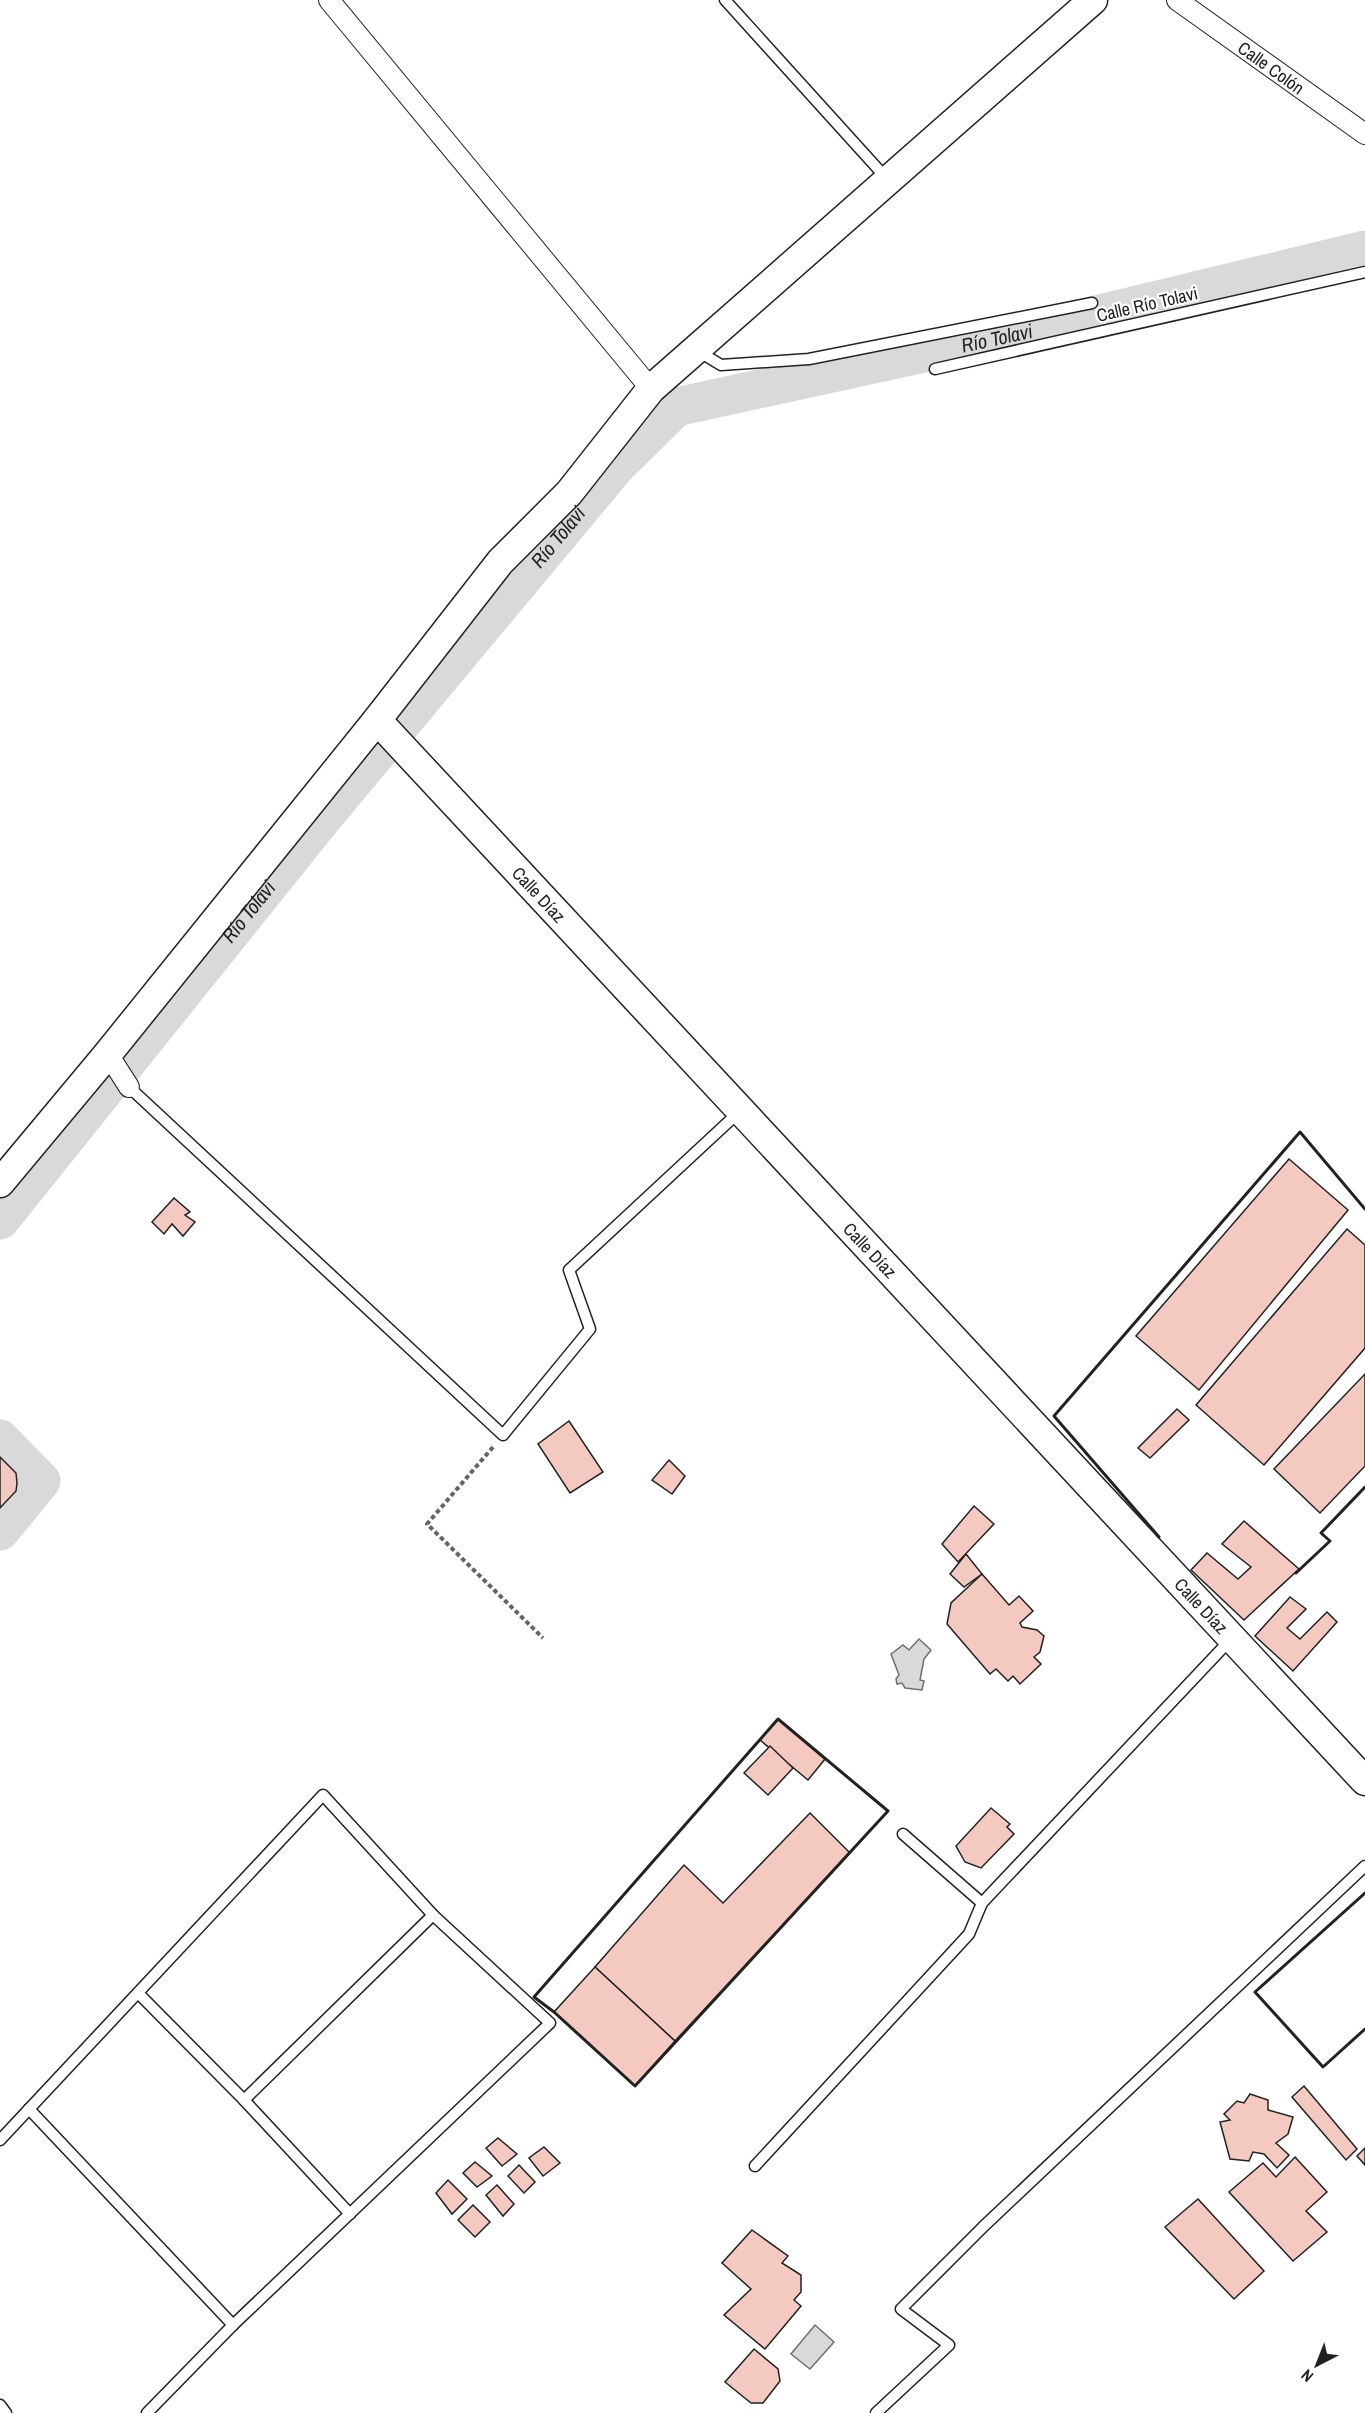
<svg xmlns="http://www.w3.org/2000/svg" width="1365" height="2413" viewBox="0 0 1365 2413" font-family="'Archivo Narrow',sans-serif">
  <style>
    .water { fill: #d9d9d9; stroke: #6f6f6f; stroke-width: 1.5 }
    .lines { fill: none; stroke-linecap: round; stroke-linejoin: round }
    .river { stroke: #d9d9d9; stroke-width: 39 }
    .building { fill: #f3c9c0; stroke: #222; stroke-width: 1.5 }
    .lane-casing { stroke: #222; stroke-width: 13 }
    .street-casing { stroke: #222; stroke-width: 22 }
    .secondary-casing { stroke: #222; stroke-width: 31 }
    .path { stroke: #646464; stroke-width: 4; stroke-dasharray: 4.5 3; stroke-linecap: butt }
    .lane { stroke: #fff; stroke-width: 10 }
    .street { stroke: #fff; stroke-width: 20 }
    .secondary { stroke: #fff; stroke-width: 28 }
    .wall { stroke: #222; stroke-width: 3 }
    .labels { text-anchor: middle; dominant-baseline: central; stroke-width: 4.5; stroke-linejoin: round; paint-order: stroke }
    .street-label { font-size: 18px; fill: #222; stroke: #fff }
    .water-label { font-size: 20px; font-style: italic; fill: #222; stroke: #fff }
  </style>
  <rect width="100%" height="100%" fill="#fff"/>
  <g class="water">
    <path d="M 919,1639 L 931,1650 L 924,1659 L 920,1680 L 924,1681 L 922,1690 L 905,1688 L 902,1683 L 897,1684 L 896,1679 L 899,1675 L 891,1654 L 903,1645 L 909,1650 Z"/>
    <path d="M 815,2325 L 834,2342 L 810,2369 L 791,2354 Z"/>
  </g>
  <g class="lines">
    <g class="river">
      <path id="s1" d="M 0,1220 L 320,821 L 616,466 L 676,407 L 1067,322 L 1365,250"/>
      <path d="M 0,1439 L 41,1481 L 0,1531"/>
    </g>
  </g>
  <g class="building">
    <path d="M 1289,1159 L 1348,1210 L 1199,1390 L 1136,1336 Z"/>
    <path d="M 174,1198 L 190,1212 L 185,1215 L 195,1222 L 183,1236 L 172,1224 L 164,1234 L 152,1222 Z"/>
    <path d="M 1347,1229 L 1365,1245 L 1365,1348 L 1264,1465 L 1196,1405 Z"/>
    <path d="M 1365,1374 L 1365,1466 L 1320,1513 L 1274,1469 Z"/>
    <path d="M 1177,1409 L 1189,1420 L 1150,1458 L 1138,1448 Z"/>
    <path d="M 569,1421 L 603,1472 L 570,1493 L 538,1444 Z"/>
    <path d="M 0,1457 L 16,1473 L 17,1483 L 16,1491 L 0,1508 Z"/>
    <path d="M 669,1460 L 685,1476 L 672,1494 L 652,1480 Z"/>
    <path d="M 974,1506 L 994,1524 L 958,1562 L 942,1544 Z"/>
    <path d="M 1244,1521 L 1299,1569 L 1244,1620 L 1191,1570 L 1207,1553 L 1238,1579 L 1251,1567 L 1222,1544 Z"/>
    <path d="M 966,1554 L 982,1574 L 964,1587 L 950,1574 Z"/>
    <path d="M 982,1574 L 1009,1605 L 1019,1596 L 1033,1611 L 1020,1623 L 1022,1627 L 1037,1630 L 1044,1636 L 1040,1652 L 1034,1657 L 1041,1664 L 1020,1684 L 1013,1676 L 1008,1681 L 996,1669 L 990,1674 L 947,1624 L 951,1603 Z"/>
    <path d="M 1290,1597 L 1306,1609 L 1287,1628 L 1300,1639 L 1327,1612 L 1337,1622 L 1293,1671 L 1255,1636 Z"/>
    <path d="M 778,1719 L 825,1759 L 808,1780 L 760,1740 Z"/>
    <path d="M 770,1746 L 793,1768 L 768,1795 L 744,1773 Z"/>
    <path d="M 991,1808 L 1010,1824 L 1007,1827 L 1014,1834 L 981,1868 L 965,1862 L 956,1846 Z"/>
    <path d="M 810,1813 L 850,1853 L 675,2041 L 595,1967 L 684,1865 L 723,1903 Z"/>
    <path d="M 595,1967 L 675,2041 L 635,2086 L 554,2012 Z"/>
    <path d="M 1304,2086 L 1357,2149 L 1346,2160 L 1292,2097 Z"/>
    <path d="M 1250,2094 L 1268,2100 L 1268,2110 L 1293,2117 L 1288,2134 L 1276,2143 L 1289,2155 L 1277,2168 L 1264,2154 L 1253,2152 L 1249,2161 L 1230,2159 L 1220,2122 L 1230,2120 L 1224,2114 L 1237,2101 L 1244,2103 Z"/>
    <path d="M 498,2138 L 517,2154 L 502,2166 L 486,2148 Z"/>
    <path d="M 544,2147 L 560,2163 L 543,2176 L 529,2158 Z"/>
    <path d="M 1365,2148 L 1365,2165 L 1357,2156 Z"/>
    <path d="M 1295,2157 L 1327,2192 L 1306,2211 L 1327,2232 L 1293,2261 L 1229,2192 L 1263,2163 L 1276,2177 Z"/>
    <path d="M 475,2162 L 492,2176 L 477,2187 L 463,2173 Z"/>
    <path d="M 519,2165 L 535,2182 L 524,2193 L 508,2176 Z"/>
    <path d="M 448,2180 L 467,2199 L 452,2214 L 436,2193 Z"/>
    <path d="M 497,2185 L 514,2204 L 503,2216 L 486,2195 Z"/>
    <path d="M 1198,2199 L 1264,2271 L 1234,2299 L 1165,2227 Z"/>
    <path d="M 473,2205 L 490,2222 L 475,2237 L 458,2220 Z"/>
    <path d="M 752,2230 L 788,2256 L 782,2263 L 801,2275 L 801,2292 L 794,2300 L 801,2306 L 765,2349 L 724,2315 L 751,2289 L 722,2263 Z"/>
    <path d="M 754,2349 L 778,2369 L 780,2381 L 763,2403 L 751,2403 L 725,2382 Z"/>
  </g>
  <g class="lines">
    <g class="lane-casing">
      <g id="lane">
        <path d="M 725,0 L 888,180"/>
        <path d="M 698,351 L 721,365 L 809,359 L 1092,303"/>
        <path d="M 935,369 L 1365,272"/>
        <path d="M 129,1087 L 503,1435 L 590,1329 L 569,1270 L 739,1112"/>
        <path d="M 903,1834 L 982,1903"/>
        <path d="M 138,1993 L 244,2100 L 350,2214"/>
        <path d="M 244,2100 L 433,1915"/>
        <path d="M 29,2109 L 233,2325"/>
        <path d="M 0,2140 L 323,1795 L 433,1915 L 550,2023 L 233,2325 L 147,2413"/>
        <path d="M 755,2166 L 969,1934 L 982,1903 L 1232,1638"/>
        <path d="M 0,2405 L 6,2413"/>
        <path d="M 876,2413 L 949,2345 L 901,2309 L 984,2226 L 1365,1866"/>
      </g>
    </g>
    <g class="street-casing">
      <g id="street">
        <path d="M 329,0 L 651,389"/>
        <path id="s2" d="M 1177,0 L 1365,134"/>
        <path d="M 106,1056 L 115,1065 L 129,1087"/>
      </g>
    </g>
    <g class="secondary-casing">
      <g id="secondary">
        <path id="s3" d="M 377,720 L 1365,1781"/>
        <path d="M 0,1183 L 106,1056 L 377,720 L 500,562 L 569,493 L 651,389 L 1093,0"/>
      </g>
    </g>
    <path class="path" d="M 493,1447 L 427,1524 L 543,1638"/>
    <use href="#lane" class="lane"/>
    <use href="#street" class="street"/>
    <use href="#secondary" class="secondary"/>
    <g class="wall">
      <path d="M 1159,1537 L 1054,1416 L 1300,1132 L 1365,1209"/>
      <path d="M 1296,1573 L 1330,1541 L 1321,1533 L 1365,1487"/>
      <path d="M 778,1719 L 888,1811 L 635,2086 L 554,2012 L 534,1997 Z"/>
      <path d="M 1365,1893 L 1255,1992 L 1323,2067 L 1365,2029"/>
    </g>
  </g>
  <g class="labels">
    <g class="street-label">
      <text stroke="none"><textPath href="#s2" startOffset="116">Calle Colón</textPath></text>
      <text transform="translate(1147 304) rotate(-13)">Calle Río Tolavi</text>
      <text stroke="none"><textPath href="#s3" startOffset="238">Calle Díaz</textPath></text>
      <text stroke="none"><textPath href="#s3" startOffset="724">Calle Díaz</textPath></text>
      <text stroke="none"><textPath href="#s3" startOffset="1210">Calle Díaz</textPath></text>
    </g>
    <g class="water-label">
      <text stroke="none"><textPath href="#s1" startOffset="1386">Río Tolavi</textPath></text>
      <text stroke="none"><textPath href="#s1" startOffset="882">Río Tolavi</textPath></text>
      <text stroke="none"><textPath href="#s1" startOffset="396">Río Tolavi</textPath></text>
    </g>
  </g>
  <g transform="translate(1317 2365) rotate(222)" stroke="#ffffff" stroke-width="4.5" paint-order="stroke">
  <path d="M0-4.5L10 22L0 15L-10 22Z" fill="#222222"/>
  <text y="-9" font-size="16" font-weight="bold" text-anchor="middle" fill="#222222">N</text>
  </g>
</svg>
